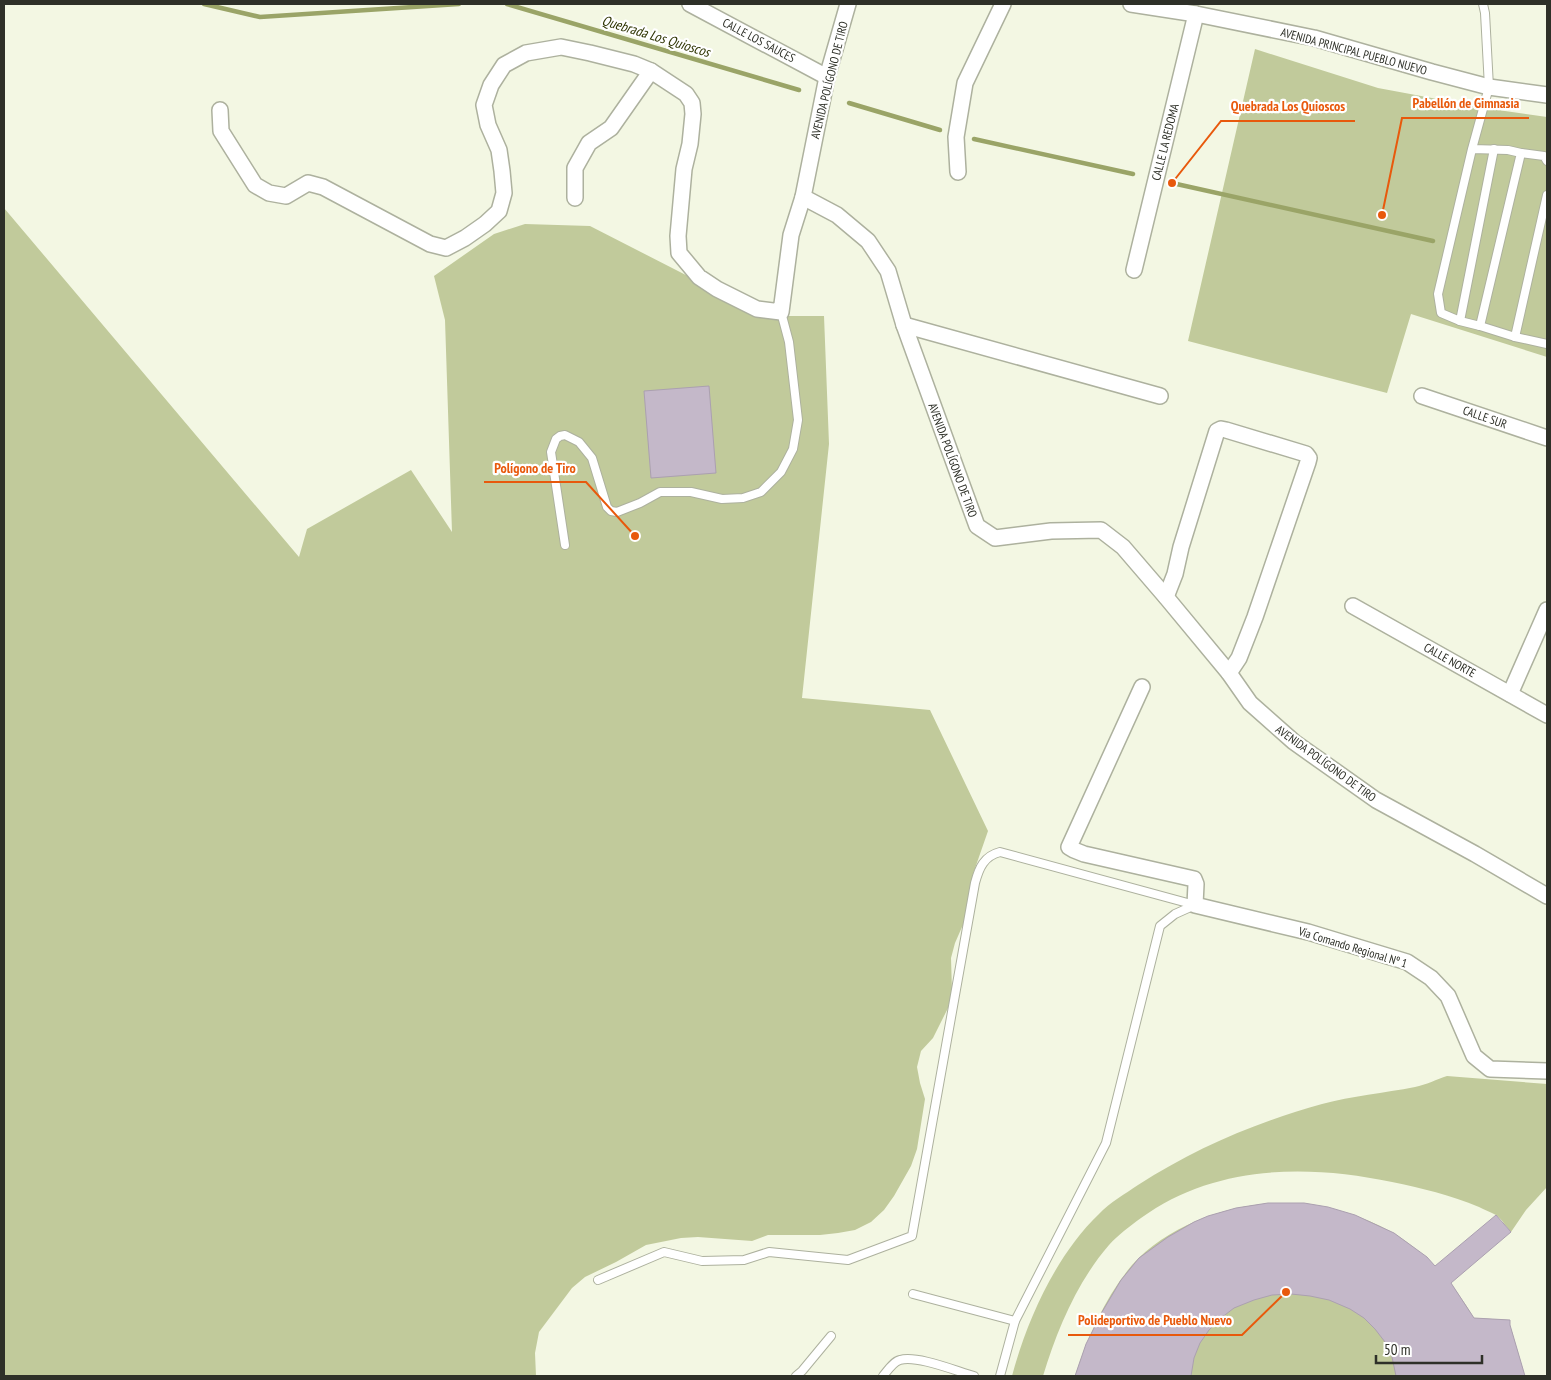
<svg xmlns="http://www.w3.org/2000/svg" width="1551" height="1380" viewBox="0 0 1551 1380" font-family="'PT Sans Narrow',sans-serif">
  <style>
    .green { fill: #c1ca9b }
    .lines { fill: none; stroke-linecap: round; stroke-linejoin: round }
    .stream { stroke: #9aa467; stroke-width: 4.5 }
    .building { fill: #c4b8c9; stroke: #aba0b0 }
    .lane-casing { stroke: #adb19e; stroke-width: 10 }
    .street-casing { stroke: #adb19e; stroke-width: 18 }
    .lane { stroke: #fff; stroke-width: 8 }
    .street { stroke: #fff; stroke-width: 15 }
    .labels { text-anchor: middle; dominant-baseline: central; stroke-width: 4.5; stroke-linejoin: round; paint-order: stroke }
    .street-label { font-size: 12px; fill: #2e3028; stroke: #fff }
    .water-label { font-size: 14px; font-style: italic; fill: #2f3503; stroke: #fff }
    .leader { fill: none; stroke: #e8590c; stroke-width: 2 }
    .callout-dot { fill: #e8590c; stroke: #fff; stroke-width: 2 }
    .callout-label { font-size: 14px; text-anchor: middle; font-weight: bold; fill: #e8590c; stroke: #fff; stroke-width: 4.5; stroke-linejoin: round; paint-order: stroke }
  </style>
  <rect width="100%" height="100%" fill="#f3f7e3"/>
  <g class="green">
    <path d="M 1255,49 L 1378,88 L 1491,109 L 1547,117 L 1547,357 L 1411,314 L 1387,393 L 1188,341 Z"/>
    <path d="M 4,208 L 299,557 L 307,529 L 411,470 L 452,532 L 445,320 L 434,276 L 494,234 L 525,224 L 590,226 L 766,316 L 824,316 L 829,444 L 802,698 L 930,710 L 988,831 L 972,877 L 975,887 L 971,914 L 962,927 L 955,943 L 951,958 L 952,991 L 948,1008 L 933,1038 L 921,1051 L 917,1067 L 920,1083 L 925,1099 L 917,1149 L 911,1166 L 894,1196 L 884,1210 L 871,1222 L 855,1230 L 838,1233 L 820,1235 L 768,1235 L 752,1241 L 698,1237 L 681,1238 L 646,1245 L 616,1262 L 585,1277 L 572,1288 L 539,1332 L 535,1353 L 536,1376 L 4,1376 Z"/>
    <path d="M 1447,1076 L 1547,1084 L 1547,1187 L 1526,1210 L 1511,1232 C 1506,1227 1502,1219 1496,1215 C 1491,1212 1484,1210 1479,1207 C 1451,1195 1421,1188 1392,1182 C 1306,1164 1214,1165 1141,1218 C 1130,1226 1118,1235 1109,1245 C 1077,1282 1057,1330 1043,1376 L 1012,1376 C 1027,1320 1056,1255 1099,1214 C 1110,1202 1125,1194 1138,1185 C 1195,1148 1257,1122 1322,1104 C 1352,1096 1384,1093 1415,1087 C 1426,1085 1437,1079 1447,1076 Z"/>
    <path d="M 1279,1203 C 1367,1205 1429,1242 1474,1318 L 1510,1320 L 1510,1325 L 1524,1373 L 1524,1376 L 1075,1376 C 1088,1337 1105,1297 1132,1265 C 1167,1226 1228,1204 1279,1203 Z"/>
  </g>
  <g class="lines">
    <g class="stream">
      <path d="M 204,4 L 260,17 L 459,4"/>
      <path d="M 507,4 L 799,90"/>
      <path d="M 849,103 L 940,130"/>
      <path d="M 974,139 L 1133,174"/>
      <path d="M 1172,183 L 1433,241"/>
    </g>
  </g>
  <g class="building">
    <path d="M 709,386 L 716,473 L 651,478 L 644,391 Z"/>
    <path d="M 1268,1203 L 1304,1203 L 1328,1207 L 1355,1215 L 1394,1233 L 1427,1257 L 1435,1266 L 1496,1215 L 1511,1232 L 1451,1283 L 1474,1318 L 1510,1320 L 1510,1325 L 1525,1376 L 1396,1376 L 1392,1357 L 1385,1342 L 1375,1329 L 1364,1318 L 1350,1309 L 1329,1300 L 1310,1296 L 1291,1294 L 1272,1295 L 1254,1300 L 1234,1308 L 1221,1318 L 1209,1330 L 1200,1343 L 1194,1358 L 1191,1376 L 1075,1376 L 1086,1344 L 1102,1312 L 1121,1280 L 1139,1258 L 1168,1237 L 1194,1222 L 1208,1216 L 1236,1208 Z"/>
  </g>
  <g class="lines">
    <g class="lane-casing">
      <g id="lane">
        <path d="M 1472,149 L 1508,150 L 1521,153 L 1480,326 L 1460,321 L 1441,313 L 1438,294 L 1472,149 L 1489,87 L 1485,13 L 1483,4"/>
        <path d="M 1521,153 L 1544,156 L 1547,161"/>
        <path d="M 1460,321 L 1494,149"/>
        <path d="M 1480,326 L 1515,337 L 1547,344"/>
        <path d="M 1515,337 L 1547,195"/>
        <path d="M 565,545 L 551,452 L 556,439 L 560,436 L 565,435 L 579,442 L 592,458 L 607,507 L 611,511 L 617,512 L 640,503 L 660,492 L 691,492 L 722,499 L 743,498 L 761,492 L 781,472 L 793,449 L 798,420 L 789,342 L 781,312"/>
        <path d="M 598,1280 L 664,1252 L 702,1261 L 744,1260 L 769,1252 L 848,1260 L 912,1236 L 975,883 C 979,868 984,856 1000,852 L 1195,905"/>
        <path d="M 913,1294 L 1015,1321"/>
        <path d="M 796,1376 L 802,1371 L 831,1336"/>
        <path d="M 883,1376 C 887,1371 894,1361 900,1360 C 917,1355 956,1371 974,1376"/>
        <path d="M 1000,1376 L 1015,1321 L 1106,1143 L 1160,926 L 1175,914 L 1195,905"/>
      </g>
    </g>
    <g class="street-casing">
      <g id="street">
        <path d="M 690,4 L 827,77"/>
        <path d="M 848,4 L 827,77 L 803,197 L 837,215 L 868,241 L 888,271 L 904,325 L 977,526 L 995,538 L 1051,531 L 1101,530 L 1123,547 L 1166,597 L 1229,673 L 1250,703 L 1294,742 L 1376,800 L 1475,854 L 1547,896"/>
        <path d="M 1131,4 L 1196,14 L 1314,38 L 1432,72 L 1489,87 L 1547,95"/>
        <path d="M 220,110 L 221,131 L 255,185 L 269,193 L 286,196 L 308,183 L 323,187 L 430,244 L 446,248 L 465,238 L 485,224 L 499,211 L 504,193 L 502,171 L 499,150 L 488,125 L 484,105 L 491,85 L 504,65 L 526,53 L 561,47 L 590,53 L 634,64 L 651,71 L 686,94 L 692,103 L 693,114 L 690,144 L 684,169 L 678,236 L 679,253 L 699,277 L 717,289 L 757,309 L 781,312 L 791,235 L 803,197"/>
        <path d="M 958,172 L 956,137 L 965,83 L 1003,4"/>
        <path d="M 575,198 L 575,168 L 589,143 L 611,128 L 651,71"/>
        <path d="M 1134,270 L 1196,14"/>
        <path d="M 904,325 L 1160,396"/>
        <path d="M 1422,396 L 1547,438"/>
        <path d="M 1166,597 L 1175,574 L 1181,547 L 1217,431 L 1221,429 L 1226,430 L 1306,454 L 1309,458 L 1308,462 L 1255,617 L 1239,658 L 1229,673"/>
        <path d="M 1353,606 L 1547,715"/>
        <path d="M 1142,687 L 1069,847 L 1074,850 L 1084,854 L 1194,879 L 1196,884 L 1195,905 L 1308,932 L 1407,962 L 1431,978 L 1448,996 L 1474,1056 L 1490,1069 L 1547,1071"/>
        <path d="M 1510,694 L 1547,610"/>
      </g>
    </g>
    <use href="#lane" class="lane"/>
    <use href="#street" class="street"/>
  </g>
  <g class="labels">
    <g class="street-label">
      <text transform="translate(759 40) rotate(28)">CALLE LOS SAUCES</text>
      <text transform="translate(1354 51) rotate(15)">AVENIDA PRINCIPAL PUEBLO NUEVO</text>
      <text transform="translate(829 80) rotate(-76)">AVENIDA POLÍGONO DE TIRO</text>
      <text transform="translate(1165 142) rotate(-76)">CALLE LA REDOMA</text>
      <text transform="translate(1485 417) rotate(19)">CALLE SUR</text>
      <text transform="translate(953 460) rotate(70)">AVENIDA POLÍGONO DE TIRO</text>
      <text transform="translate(1450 660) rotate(29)">CALLE NORTE</text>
      <text transform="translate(1326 763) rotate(36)">AVENIDA POLÍGONO DE TIRO</text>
      <text transform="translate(1353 947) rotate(17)">Vía Comando Regional Nº 1</text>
    </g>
    <g class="water-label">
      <text transform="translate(656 36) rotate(17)">Quebrada Los Quioscos</text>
    </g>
  </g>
  <path class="leader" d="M1382 215L1402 118H1529M1172 183L1221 121H1355M635 536L586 482H484M1286 1292L1242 1335H1068"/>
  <g class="callout-dot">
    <circle cx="1382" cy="215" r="5"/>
    <circle cx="1172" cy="183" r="5"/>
    <circle cx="635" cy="536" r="5"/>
    <circle cx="1286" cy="1292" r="5"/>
  </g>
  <g class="callout-label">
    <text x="1466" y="108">Pabellón de Gimnasia</text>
    <text x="1288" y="111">Quebrada Los Quioscos</text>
    <text x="535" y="473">Polígono de Tiro</text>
    <text x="1155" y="1325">Polideportivo de Pueblo Nuevo</text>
  </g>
  <rect width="1551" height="1380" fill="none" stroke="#2e3028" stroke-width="10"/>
  <path d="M1376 1355v8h106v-8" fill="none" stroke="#2e3028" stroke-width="2.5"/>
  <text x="1384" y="1355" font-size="15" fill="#2e3028" stroke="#ffffff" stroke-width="4" paint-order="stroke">50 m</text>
</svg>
